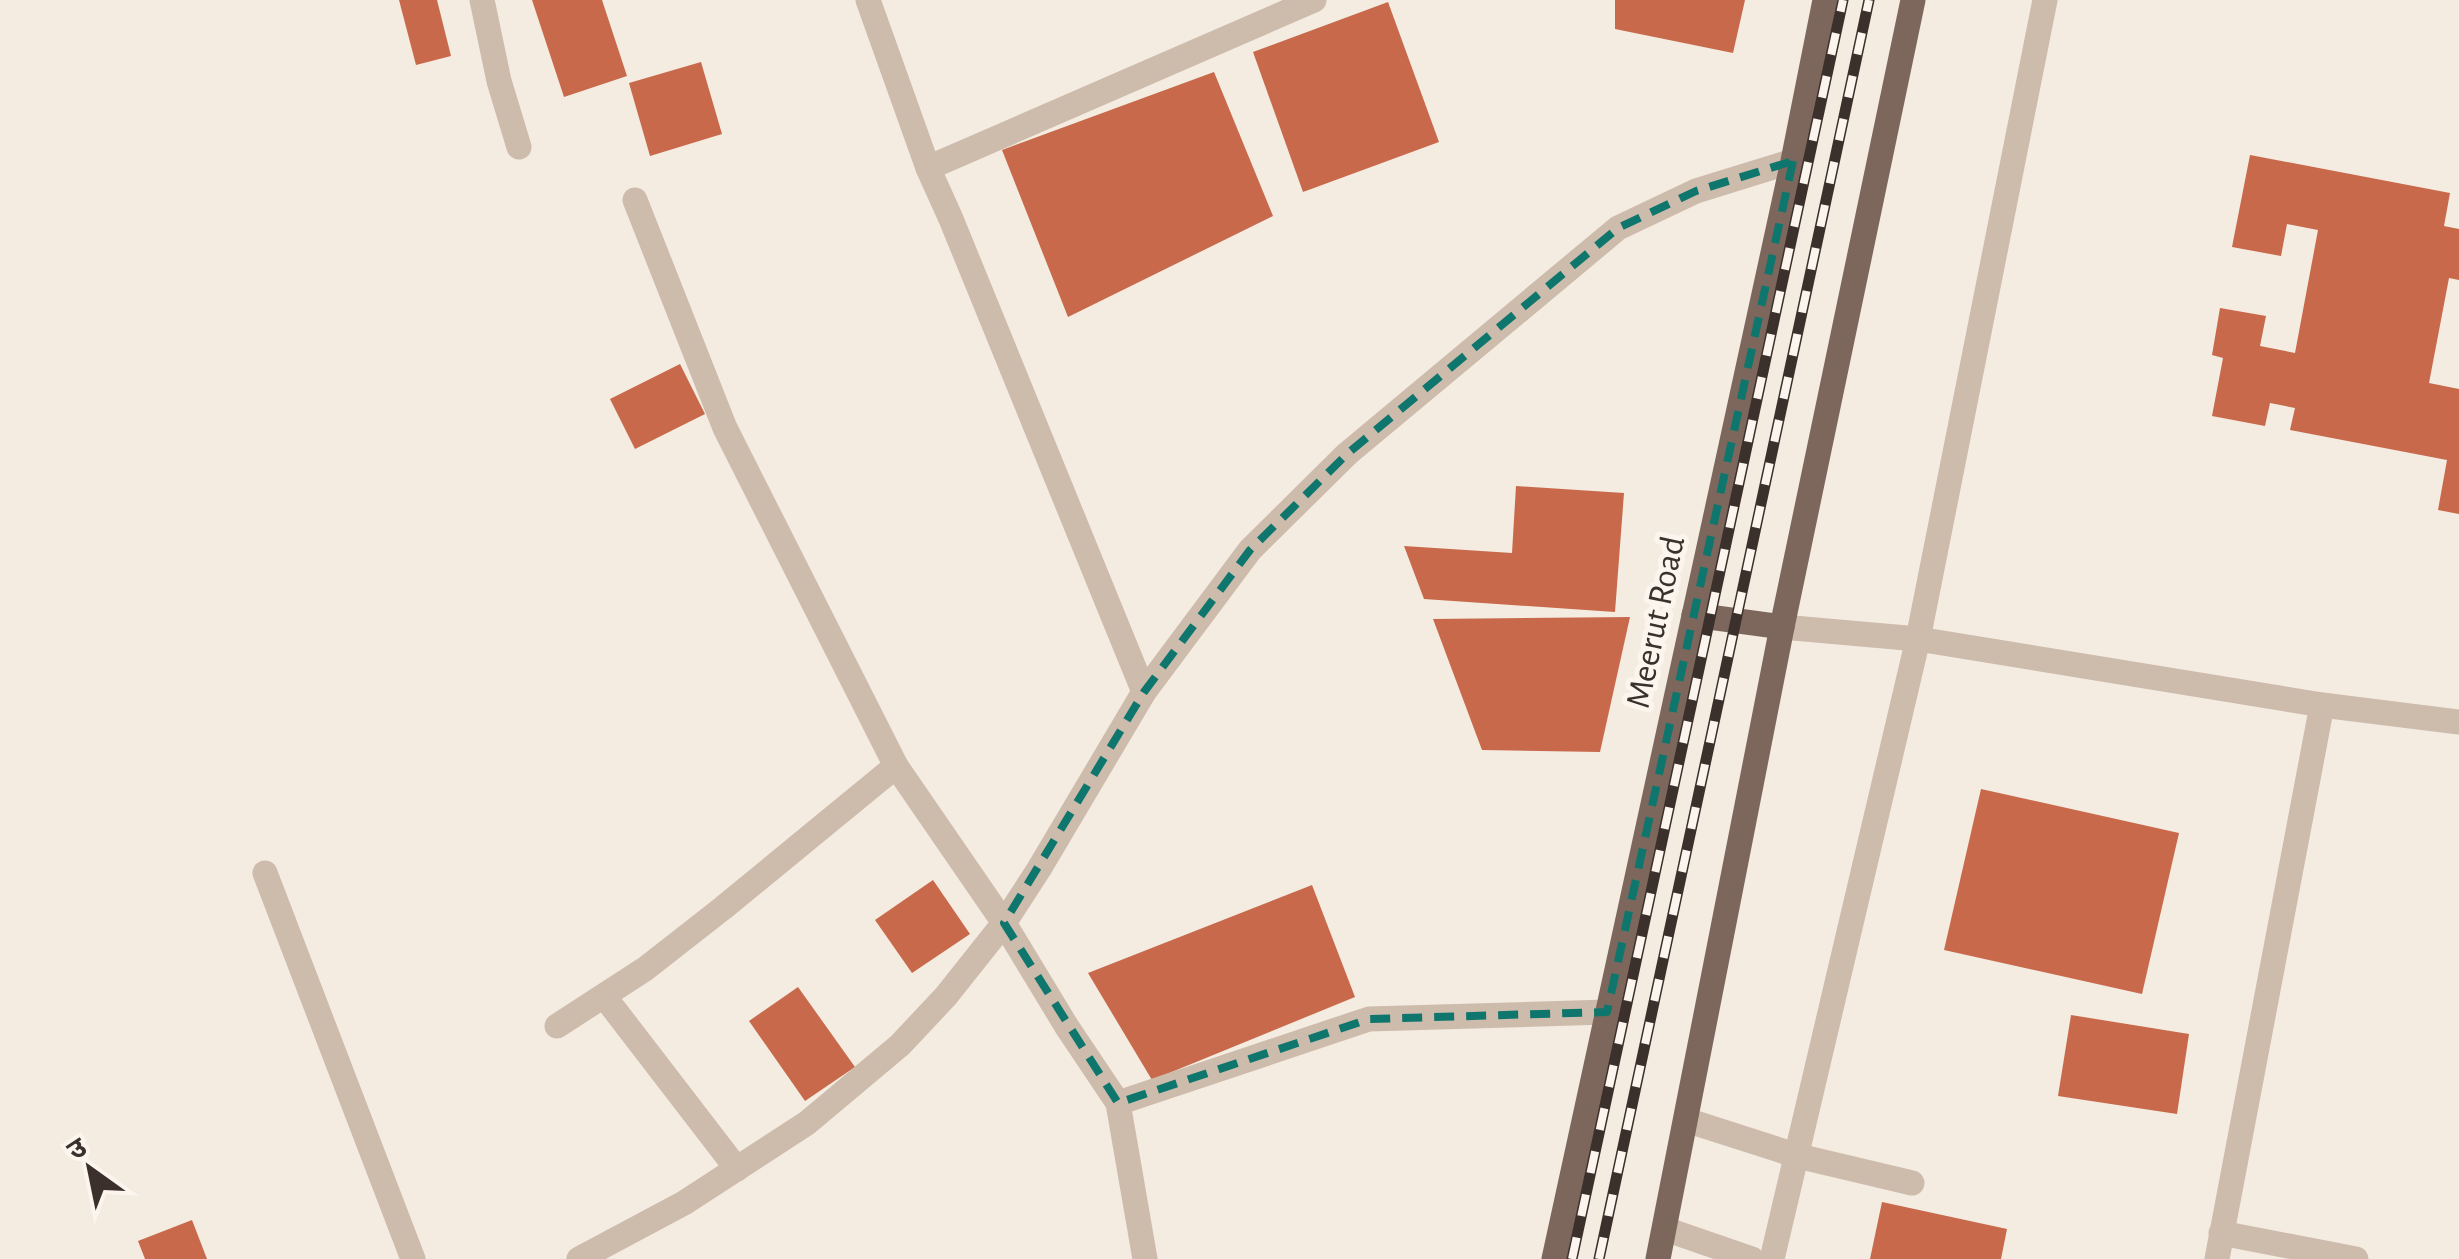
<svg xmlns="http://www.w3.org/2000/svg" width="2459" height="1259" viewBox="0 0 2459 1259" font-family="'Alegreya Sans','Noto Sans Devanagari',sans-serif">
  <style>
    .building { fill: #c8694b }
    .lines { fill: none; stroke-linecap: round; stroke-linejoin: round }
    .minor { stroke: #cdbbac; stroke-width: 25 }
    .major { stroke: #7d675c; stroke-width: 25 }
    .rail-casing { stroke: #3b302b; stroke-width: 11 }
    .rail { stroke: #fbf5ee; stroke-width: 8; stroke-dasharray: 22; stroke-linecap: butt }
    .marked { fill: none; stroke: #0f766e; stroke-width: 8; stroke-dasharray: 20 12; stroke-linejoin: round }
    .labels { text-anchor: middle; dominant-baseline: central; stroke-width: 10; stroke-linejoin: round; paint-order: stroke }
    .street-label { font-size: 35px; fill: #3b302b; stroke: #fbf5ee }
  </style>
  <rect width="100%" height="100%" fill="#f4ebe1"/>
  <g class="building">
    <path d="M 399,0 L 437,0 L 451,56 L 416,65 Z"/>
    <path d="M 532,0 L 602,0 L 627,76 L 564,97 Z"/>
    <path d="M 1615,0 L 1745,0 L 1733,53 L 1615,29 Z"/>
    <path d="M 1388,2 L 1439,142 L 1303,192 L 1253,52 Z"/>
    <path d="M 701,62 L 722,134 L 650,156 L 629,83 Z"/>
    <path d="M 1214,72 L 1273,216 L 1068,317 L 1002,150 Z"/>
    <path d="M 2250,155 L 2450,193 L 2444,226 L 2459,229 L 2459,280 L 2449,278 L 2429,383 L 2459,389 L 2459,514 L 2438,510 L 2447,460 L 2290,430 L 2295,408 L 2270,403 L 2265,426 L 2212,416 L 2223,358 L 2212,355 L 2220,308 L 2266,316 L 2260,346 L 2295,353 L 2318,230 L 2287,224 L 2281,256 L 2232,247 Z"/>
    <path d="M 680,364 L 705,414 L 635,449 L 610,399 Z"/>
    <path d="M 1516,486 L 1624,493 L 1615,612 L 1424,599 L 1404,546 L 1512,553 Z"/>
    <path d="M 1630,617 L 1600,752 L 1482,750 L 1433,619 Z"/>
    <path d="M 1981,789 L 2179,833 L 2142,994 L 1944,950 Z"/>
    <path d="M 933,880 L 970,934 L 912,973 L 875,920 Z"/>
    <path d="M 1312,885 L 1355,997 L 1152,1080 L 1088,973 Z"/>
    <path d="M 798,987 L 855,1067 L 805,1101 L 749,1021 Z"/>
    <path d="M 2071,1015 L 2189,1034 L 2177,1114 L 2058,1096 Z"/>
    <path d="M 1882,1202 L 2007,1229 L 2001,1259 L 1870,1259 Z"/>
    <path d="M 192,1220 L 207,1259 L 145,1259 L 138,1241 Z"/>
  </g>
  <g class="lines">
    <g class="minor">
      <path d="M 482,0 L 499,81 L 519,147"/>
      <path d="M 868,0 L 928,168 L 951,219 L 1144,692"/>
      <path d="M 928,168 L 1314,0"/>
      <path d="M 635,200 L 725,428 L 896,766 L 1004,923 L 1067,1027 L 1118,1103 L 1145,1259"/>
      <path d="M 1782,627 L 1918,639 L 2322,705 L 2459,722"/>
      <path d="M 265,873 L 413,1259"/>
      <path d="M 604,996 L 737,1169"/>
      <path d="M 557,1026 L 645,969 L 723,908 L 896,766"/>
      <path d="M 1118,1103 L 1369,1019 L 1607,1012"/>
      <path d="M 1686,1120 L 1798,1156 L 1912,1183"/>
      <path d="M 1665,1229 L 1752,1259"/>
      <path d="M 2221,1233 L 2356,1259"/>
      <path d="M 579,1259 L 684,1203 L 807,1123 L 900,1045 L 946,996 L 1004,923 L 1039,869 L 1144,692 L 1250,550 L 1347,454 L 1618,228 L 1696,191 L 1793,161"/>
      <path d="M 1772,1259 L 1918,639 L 2045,0"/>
      <path d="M 2217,1259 L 2322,705"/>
    </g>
    <g class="major">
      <path d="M 1694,615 L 1782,627"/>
      <path d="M 1554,1259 L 1793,161 L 1825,0"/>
      <path d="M 1658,1259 L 1782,627 L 1913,0"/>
    </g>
    <g class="rail-casing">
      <g id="rail">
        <path d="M 1572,1259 L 1843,0"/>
        <path d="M 1599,1259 L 1869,0"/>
      </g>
    </g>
    <use href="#rail" class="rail"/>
  </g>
  <path class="marked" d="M 1793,161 L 1607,1012 L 1369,1019 L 1118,1103 L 1004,923 L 1144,692 L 1250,550 L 1347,454 L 1618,228 L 1696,191 Z"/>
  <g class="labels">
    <g class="street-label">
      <text transform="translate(1656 622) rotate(-78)">Meerut Road</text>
    </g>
  </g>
  <g transform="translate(90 1169) rotate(327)" stroke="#fbf5ee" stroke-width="8" paint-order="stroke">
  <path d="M0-8L18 38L0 25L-18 38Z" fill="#3b302b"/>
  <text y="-15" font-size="28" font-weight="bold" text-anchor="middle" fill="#3b302b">उ</text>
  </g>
</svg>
